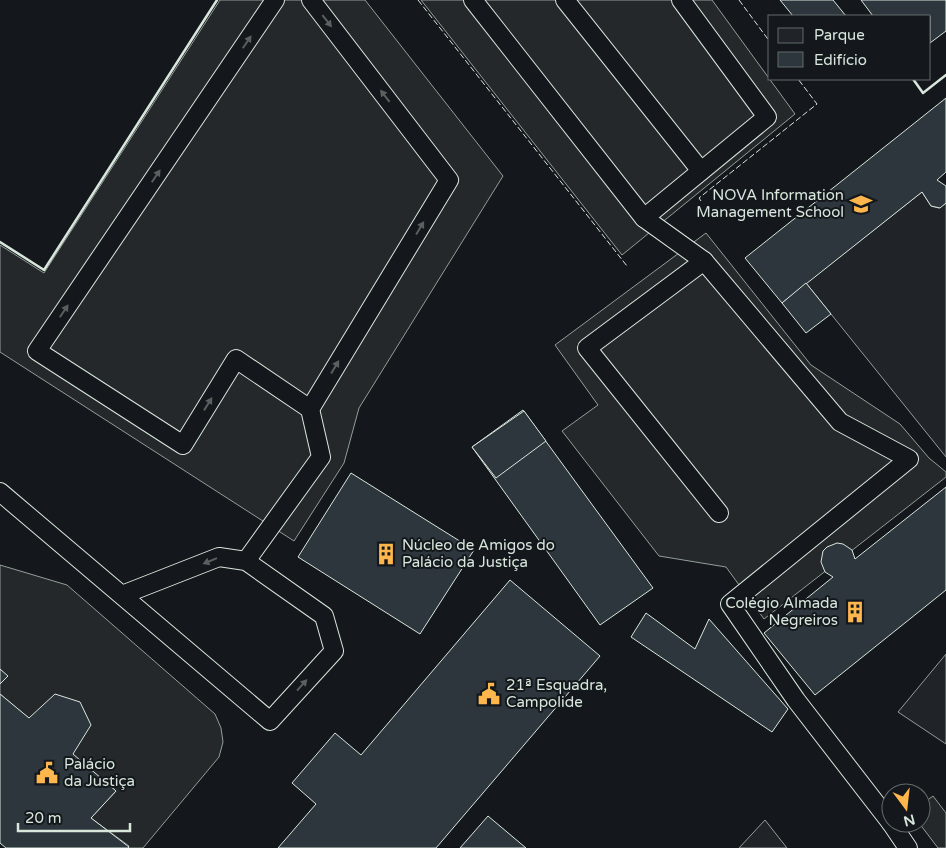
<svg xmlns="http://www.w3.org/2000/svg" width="946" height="848" viewBox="0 0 946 848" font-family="'Varela Round',sans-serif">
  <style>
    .green { fill: #202428; stroke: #939e99 }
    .parking { fill: #24282b; stroke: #939e99 }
    .building { fill: #2c363c; stroke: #d8e6dc }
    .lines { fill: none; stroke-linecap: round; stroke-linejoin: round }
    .service-casing { stroke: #d8e6dc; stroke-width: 20 }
    .service { stroke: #14181c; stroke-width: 18 }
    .fence { stroke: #d8e6dc; stroke-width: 1; stroke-dasharray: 6 2.5; stroke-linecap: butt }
    .wall { stroke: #d8e6dc; stroke-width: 2.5 }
    .oneway { fill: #59605f }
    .labels { text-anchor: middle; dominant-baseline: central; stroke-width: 4; stroke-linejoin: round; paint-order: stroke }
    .poi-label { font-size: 15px; fill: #d8e6dc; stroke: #14181c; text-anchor: start }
  </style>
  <rect width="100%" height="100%" fill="#14181c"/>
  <g class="green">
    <path d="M 922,192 L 931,206 L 939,208 L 946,203 L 946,457 L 806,283 Z"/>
    <path d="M 946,654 L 946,744 L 898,712 Z"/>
    <path d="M 765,820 L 787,848 L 739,848 Z"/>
  </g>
  <g class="parking">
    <path d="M 220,0 L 365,0 L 503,176 L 359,408 L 344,463 L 294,541 L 0,352 L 0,245 L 44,273 Z"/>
    <path d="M 421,0 L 712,0 L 795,114 L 622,255 Z"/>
    <path d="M 706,233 L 811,365 L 900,424 L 929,458 L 946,472 L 946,477 L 764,619 L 726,567 L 659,556 L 562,431 L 598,405 L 555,345 Z"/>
    <path d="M 0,565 L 67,585 L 215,714 L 221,728 L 223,742 L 219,757 L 143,848 L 128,848 L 129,846 L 91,818 L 116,791 L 0,694 L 0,684 L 7,676 L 0,669 Z"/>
    <path d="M 933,796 L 946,813 L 946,848 L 938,848 L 919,823 L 921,823 L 921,805 Z"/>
  </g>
  <g class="building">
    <path d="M 780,0 L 833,0 L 846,16 L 793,16 Z"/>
    <path d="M 861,0 L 946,0 L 946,31 L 930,43 L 930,16 L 873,16 Z"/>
    <path d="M 946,98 L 946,172 L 937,180 L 946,186 L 946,203 L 940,208 L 931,206 L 922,192 L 782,303 L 745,258 Z"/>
    <path d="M 806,283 L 831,314 L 806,333 L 782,303 Z"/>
    <path d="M 523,410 L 653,588 L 600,625 L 472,447 Z"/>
    <path d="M 524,411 L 546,441 L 496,478 L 472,447 Z"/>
    <path d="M 351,473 L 474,550 L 420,634 L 298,557 Z"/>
    <path d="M 946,487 L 946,590 L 815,695 L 764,633 L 833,577 L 825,572 L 821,562 L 823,551 L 827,547 L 837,543 L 843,544 L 852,550 L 855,559 Z"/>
    <path d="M 510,580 L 600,656 L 436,848 L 278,848 L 316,804 L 292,783 L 335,733 L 361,755 Z"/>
    <path d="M 646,613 L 695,649 L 709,619 L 788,709 L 772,732 L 631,637 Z"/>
    <path d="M 0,669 L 8,676 L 0,684 Z"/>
    <path d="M 0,694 L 29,718 L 55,694 L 80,702 L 91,725 L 73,754 L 116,791 L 91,818 L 129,847 L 128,848 L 6,848 L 0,843 Z"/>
    <path d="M 488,816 L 526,848 L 460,848 Z"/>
  </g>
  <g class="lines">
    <g class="service-casing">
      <g id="service">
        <path d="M 473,0 L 644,218 L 704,261"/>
        <path d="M 565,0 L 701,171"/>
        <path d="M 644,218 L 767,117 L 681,0"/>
        <path d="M 310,409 L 449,180 L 311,0"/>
        <path d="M 0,492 L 270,721 L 334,651 L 324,616 L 246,561 L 219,557 L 122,595"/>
        <path d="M 719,513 L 587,348 L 704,261 L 840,422 L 909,459 L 730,604 L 796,700 L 891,823"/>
        <path d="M 246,561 L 321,457 L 310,409 L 236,359 L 183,445 L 37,351 L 275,0"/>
        <path d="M 891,823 L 908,848"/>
      </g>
    </g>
    <use href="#service" class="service"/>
    <g class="fence">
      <path d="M 418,0 L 627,266"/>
      <path d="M 739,0 L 770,42"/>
      <path d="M 701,201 L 699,198 L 817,104 L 798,79"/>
    </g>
    <g class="wall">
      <path d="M 913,79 L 923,93 L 946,75"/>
      <path d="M 0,242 L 44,270 L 217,0"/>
    </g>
  </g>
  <defs><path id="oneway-solid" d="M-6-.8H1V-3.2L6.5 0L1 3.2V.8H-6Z" transform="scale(1.25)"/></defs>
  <g class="oneway">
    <use href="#oneway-solid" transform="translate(327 21) rotate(52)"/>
    <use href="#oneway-solid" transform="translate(247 42) rotate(-56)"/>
    <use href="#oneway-solid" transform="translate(385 96) rotate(-128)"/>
    <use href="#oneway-solid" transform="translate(156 176) rotate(-56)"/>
    <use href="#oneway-solid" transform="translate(420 228) rotate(-59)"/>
    <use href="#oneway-solid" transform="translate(64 311) rotate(-56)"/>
    <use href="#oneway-solid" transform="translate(335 367) rotate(-59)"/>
    <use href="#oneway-solid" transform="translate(208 404) rotate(-58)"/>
    <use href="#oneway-solid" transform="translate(210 561) rotate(158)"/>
    <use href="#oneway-solid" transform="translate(302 685) rotate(-48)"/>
  </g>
  <defs>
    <g id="university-bare" transform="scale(1.725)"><path d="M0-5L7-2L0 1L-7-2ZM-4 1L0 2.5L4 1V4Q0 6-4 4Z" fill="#ffb74d" stroke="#14181c" stroke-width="2.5" paint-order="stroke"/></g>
    <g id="building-bare" transform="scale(1.725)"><path d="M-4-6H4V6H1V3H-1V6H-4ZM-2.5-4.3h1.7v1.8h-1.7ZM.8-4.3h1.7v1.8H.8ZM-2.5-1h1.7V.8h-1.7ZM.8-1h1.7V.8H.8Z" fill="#ffb74d" stroke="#14181c" stroke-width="2.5" paint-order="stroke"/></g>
    <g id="civic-bare" transform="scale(1.725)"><path d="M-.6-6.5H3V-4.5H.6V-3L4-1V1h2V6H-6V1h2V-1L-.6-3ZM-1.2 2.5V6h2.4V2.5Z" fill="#ffb74d" stroke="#14181c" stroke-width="2.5" paint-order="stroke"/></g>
  </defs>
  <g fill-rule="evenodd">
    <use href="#university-bare" x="861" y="204"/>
    <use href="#building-bare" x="386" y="554"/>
    <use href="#building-bare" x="855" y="612"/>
    <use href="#civic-bare" x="489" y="694"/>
    <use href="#civic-bare" x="47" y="773"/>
  </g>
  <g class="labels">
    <g class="poi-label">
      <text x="844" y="195" text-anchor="end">NOVA Information<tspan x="844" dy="17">Management School</tspan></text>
      <text x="402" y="545">Núcleo de Amigos do<tspan x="402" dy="17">Palácio da Justiça</tspan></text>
      <text x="838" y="603" text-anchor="end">Colégio Almada<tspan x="838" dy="17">Negreiros</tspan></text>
      <text x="506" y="685">21ª Esquadra,<tspan x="506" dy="17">Campolide</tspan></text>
      <text x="64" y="764">Palácio<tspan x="64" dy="17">da Justiça</tspan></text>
    </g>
  </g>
  <rect x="768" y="15" width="162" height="65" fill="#14181c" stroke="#626a69"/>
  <rect x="778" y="28" width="25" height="15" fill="#202428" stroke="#626a69"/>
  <text x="814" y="40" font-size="15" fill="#d8e6dc">Parque</text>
  <rect x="778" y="52" width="25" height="15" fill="#2c363c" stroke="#626a69"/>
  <text x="814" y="65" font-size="15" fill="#d8e6dc">Edifício</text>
  <g transform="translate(906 808) rotate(165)"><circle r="24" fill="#14181c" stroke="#626a69"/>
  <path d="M0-4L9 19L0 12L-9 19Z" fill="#ffb74d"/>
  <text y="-8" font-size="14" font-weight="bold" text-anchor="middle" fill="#d8e6dc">N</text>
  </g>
  <path d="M18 823v8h112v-8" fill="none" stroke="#d8e6dc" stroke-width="2.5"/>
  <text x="25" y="823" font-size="15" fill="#d8e6dc" stroke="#14181c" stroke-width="4" paint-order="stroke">20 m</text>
</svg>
